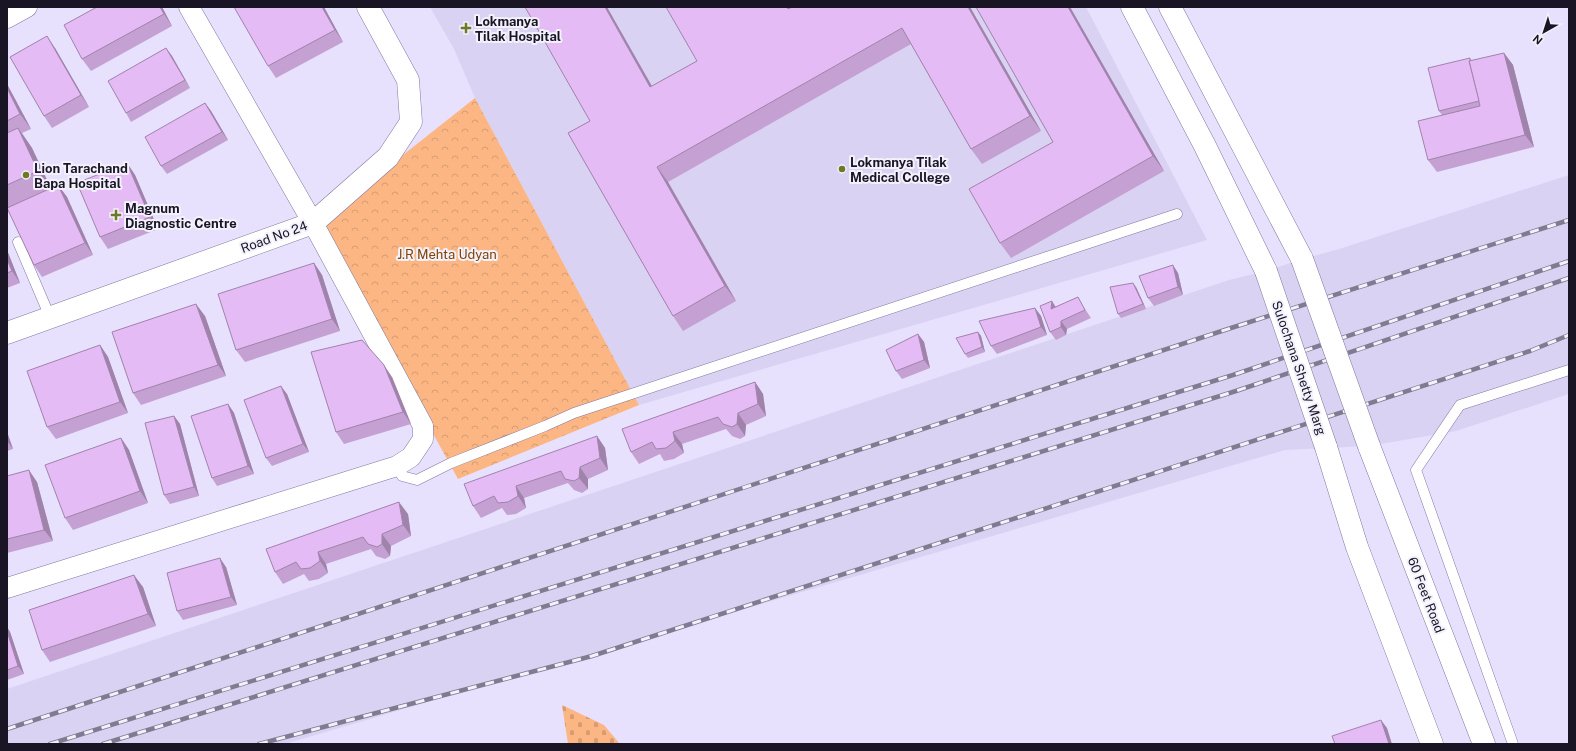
<svg xmlns="http://www.w3.org/2000/svg" width="1576" height="751" viewBox="0 0 1576 751" font-family="'Public Sans',sans-serif">
  <style>
    .built { fill: #dad2f2 }
    .cemetery { fill: url(#cemetery-stones) }
    .park { fill: url(#park-crowns) }
    .lines { fill: none; stroke-linecap: round; stroke-linejoin: round }
    .service-casing { stroke: #8277a1; stroke-width: 11 }
    .minor-casing { stroke: #8277a1; stroke-width: 21 }
    .tertiary-casing { stroke: #8277a1; stroke-width: 23 }
    .secondary-casing { stroke: #8277a1; stroke-width: 23 }
    .service { stroke: #fff; stroke-width: 10 }
    .minor { stroke: #fff; stroke-width: 20 }
    .tertiary { stroke: #fff; stroke-width: 22 }
    .secondary { stroke: #fff; stroke-width: 22 }
    .rail-casing { stroke: #807b91; stroke-width: 4.5 }
    .rail { stroke: #f3f1fb; stroke-width: 3; stroke-dasharray: 9; stroke-linecap: butt }
    .secondary-bridge-casing { stroke: #8277a1; stroke-width: 23; stroke-linecap: butt }
    .secondary-bridge { stroke: #fff; stroke-width: 22 }
    .wall { fill: #c4a1d2 }
    .shaded-wall { fill: #a083ab }
    .building { fill: #e4bbf4; stroke: #a083ab }
    .poi-dot { fill: #6e7925; stroke: #f3f1fb; stroke-width: 1.5 }
    .labels { text-anchor: middle; dominant-baseline: central; stroke-width: 4; stroke-linejoin: round; paint-order: stroke }
    .poi-label { font-size: 13px; font-weight: bold; fill: #191525; stroke: #f3f1fb; text-anchor: start }
    .street-label { font-size: 13px; fill: #191525; stroke: #f3f1fb }
    .park-label { font-size: 13px; fill: #814305; stroke: #f3f1fb }
  </style>
  <defs>
    <pattern id="cemetery-stones" width="16" height="16" patternUnits="userSpaceOnUse"><rect width="16" height="16" fill="#fcb684"/><path d="M2 7V4a2 2 0 0 1 4 0v3zM10 15v-3a2 2 0 0 1 4 0v3z" fill="#d79c72"/></pattern>
    <pattern id="park-crowns" width="20" height="18" patternUnits="userSpaceOnUse"><rect width="20" height="18" fill="#fcb684"/><path d="M2 6a3 3 0 1 1 6 0M12 15a3 3 0 1 1 6 0" fill="none" stroke="#d79c72"/></pattern>
  </defs>
  <rect width="100%" height="100%" fill="#e7e1fd"/>
  <g class="built">
    <path d="M 430,7 L 1086,7 L 1207,240 L 639,405 L 475,98 L 454,49 Z"/>
    <path d="M 1569,175 L 1569,394 L 1456,431 L 1369,446 L 1285,450 L 285,744 L 7,744 L 7,689 L 1229,280 L 1266,271 L 1302,259 L 1336,250 Z"/>
  </g>
  <path class="cemetery" d="M 562,705 L 604,725 L 620,744 L 568,744 Z"/>
  <path class="park" d="M 475,98 L 639,405 L 458,479 L 317,223 Z"/>
  <g class="lines">
    <g class="service-casing">
      <g id="service">
        <path d="M 18,242 L 50,317"/>
        <path d="M 397,466 L 402,476 L 417,480 L 451,463 L 545,426 L 574,413 L 1177,214"/>
        <path d="M 1513,744 L 1416,470 L 1460,405 L 1569,370"/>
      </g>
    </g>
    <g class="minor-casing">
      <g id="minor">
        <path d="M 7,18 L 27,7"/>
        <path d="M 7,588 L 397,466 L 411,457 L 423,439 L 423,426 L 313,223 L 189,7"/>
      </g>
    </g>
    <g class="tertiary-casing">
      <path id="tertiary" d="M 7,333 L 313,223 L 388,157 L 411,122 L 408,80 L 368,7"/>
    </g>
    <g class="secondary-casing">
      <g id="secondary">
        <path d="M 1132,7 L 1205,146 L 1266,271"/>
        <path d="M 1170,7 L 1302,259"/>
        <path d="M 1369,446 L 1484,744"/>
        <path d="M 1326,447 L 1357,547 L 1432,744"/>
      </g>
    </g>
    <use href="#service" class="service"/>
    <use href="#minor" class="minor"/>
    <use href="#tertiary" class="tertiary"/>
    <use href="#secondary" class="secondary"/>
    <g class="rail-casing">
      <g id="rail">
        <path d="M 7,729 L 1231,328 L 1569,220"/>
        <path d="M 50,744 L 1233,375 L 1569,261"/>
        <path d="M 103,744 L 1236,391 L 1569,278"/>
        <path d="M 259,744 L 592,656 L 1530,351 L 1569,335"/>
      </g>
    </g>
    <use href="#rail" class="rail"/>
    <g class="secondary-bridge-casing">
      <g id="secondary-bridge">
        <path d="M 1302,259 L 1369,446"/>
        <path d="M 1266,271 L 1326,447"/>
      </g>
    </g>
    <use href="#secondary-bridge" class="secondary-bridge"/>
  </g>
  <g class="wall">
    <path d="M 162,7 L 172,26 L 91,71 L 82,59 Z"/>
    <path d="M 324,7 L 343,42 L 276,78 L 268,66 Z"/>
    <path d="M 788,7 L 789,8 L 792,7 L 970,7 L 1041,131 L 982,164 L 971,149 L 911,44 L 668,182 L 736,301 L 683,331 L 673,316 L 568,133 L 697,61 Z"/>
    <path d="M 976,7 L 1070,7 L 1164,171 L 1011,258 L 1000,243 L 1053,142 Z"/>
    <path d="M 55,48 L 89,107 L 52,128 L 44,116 Z"/>
    <path d="M 166,48 L 172,56 L 190,88 L 131,122 L 126,113 Z"/>
    <path d="M 1504,53 L 1513,65 L 1534,147 L 1437,172 L 1428,160 L 1442,115 L 1439,111 L 1470,58 L 1472,61 Z"/>
    <path d="M 7,84 L 31,129 L 22,133 L 32,148 L 51,188 L 58,185 L 67,197 L 93,255 L 42,277 L 34,265 L 9,211 L 7,212 Z"/>
    <path d="M 205,103 L 211,111 L 228,140 L 167,174 L 161,166 Z"/>
    <path d="M 127,163 L 135,175 L 158,229 L 108,249 L 100,237 Z"/>
    <path d="M 7,250 L 20,283 L 7,288 Z"/>
    <path d="M 314,263 L 322,275 L 340,331 L 245,362 L 236,350 Z"/>
    <path d="M 1178,273 L 1183,295 L 1154,306 L 1148,298 Z"/>
    <path d="M 1136,287 L 1146,309 L 1121,318 L 1118,314 Z"/>
    <path d="M 1078,297 L 1083,306 L 1091,318 L 1067,329 L 1066,335 L 1056,340 L 1050,332 L 1056,307 Z"/>
    <path d="M 1035,308 L 1041,316 L 1047,335 L 997,354 L 991,346 Z"/>
    <path d="M 205,316 L 226,376 L 141,405 L 133,393 Z"/>
    <path d="M 978,332 L 981,336 L 985,352 L 968,358 L 965,354 Z"/>
    <path d="M 918,334 L 924,342 L 930,368 L 902,379 L 896,371 Z"/>
    <path d="M 100,345 L 108,357 L 128,413 L 56,439 L 47,427 Z"/>
    <path d="M 392,377 L 411,424 L 344,444 L 336,432 Z"/>
    <path d="M 755,382 L 763,394 L 766,416 L 746,425 L 745,436 L 740,439 L 732,436 L 726,429 L 682,444 L 684,453 L 674,459 L 664,461 L 660,454 L 639,464 L 631,452 Z"/>
    <path d="M 287,394 L 309,452 L 272,466 L 266,458 Z"/>
    <path d="M 228,404 L 234,413 L 254,474 L 217,486 L 212,478 Z"/>
    <path d="M 174,416 L 180,424 L 199,496 L 170,504 L 164,495 Z"/>
    <path d="M 7,432 L 13,449 L 7,451 Z"/>
    <path d="M 597,436 L 605,448 L 608,470 L 588,479 L 588,489 L 582,493 L 574,490 L 568,483 L 524,498 L 526,508 L 516,514 L 507,515 L 502,508 L 481,518 L 473,506 Z"/>
    <path d="M 121,438 L 129,450 L 148,503 L 73,530 L 65,518 Z"/>
    <path d="M 7,476 L 37,482 L 53,541 L 7,553 Z"/>
    <path d="M 408,514 L 411,536 L 391,546 L 390,556 L 385,559 L 376,556 L 371,549 L 326,564 L 328,573 L 319,579 L 309,581 L 304,574 L 283,584 L 275,572 L 266,549 Z"/>
    <path d="M 226,567 L 237,605 L 183,620 L 177,611 Z"/>
    <path d="M 143,587 L 156,626 L 50,662 L 42,650 Z"/>
    <path d="M 7,627 L 10,632 L 24,674 L 7,680 Z"/>
  </g>
  <g class="shaded-wall">
    <path d="M 160,7 L 162,7 L 172,26 L 164,14 Z"/>
    <path d="M 322,7 L 324,7 L 343,42 L 335,30 Z"/>
    <path d="M 605,7 L 607,7 L 661,102 L 650,87 Z"/>
    <path d="M 968,7 L 970,7 L 1041,131 L 1030,116 Z"/>
    <path d="M 1068,7 L 1070,7 L 1164,171 L 1153,156 Z"/>
    <path d="M 47,36 L 55,48 L 89,107 L 81,95 Z"/>
    <path d="M 166,48 L 172,56 L 190,88 L 185,80 Z"/>
    <path d="M 1504,53 L 1513,65 L 1534,147 L 1525,135 Z"/>
    <path d="M 7,84 L 31,129 L 20,114 L 7,88 Z"/>
    <path d="M 205,103 L 211,111 L 228,140 L 222,132 Z"/>
    <path d="M 18,128 L 32,148 L 52,191 L 38,171 Z"/>
    <path d="M 127,163 L 135,175 L 158,229 L 150,217 Z"/>
    <path d="M 657,167 L 668,182 L 736,301 L 725,286 Z"/>
    <path d="M 58,185 L 67,197 L 93,255 L 85,243 Z"/>
    <path d="M 7,250 L 20,283 L 12,271 L 7,259 Z"/>
    <path d="M 314,263 L 322,275 L 340,331 L 332,319 Z"/>
    <path d="M 1173,265 L 1178,273 L 1183,295 L 1178,287 Z"/>
    <path d="M 1133,283 L 1136,287 L 1146,309 L 1143,304 Z"/>
    <path d="M 1052,301 L 1057,309 L 1051,309 Z"/>
    <path d="M 196,304 L 205,316 L 226,376 L 218,365 Z"/>
    <path d="M 1035,308 L 1041,316 L 1047,335 L 1041,327 Z"/>
    <path d="M 1061,321 L 1067,329 L 1066,335 L 1061,327 Z"/>
    <path d="M 978,332 L 981,336 L 985,352 L 982,347 Z"/>
    <path d="M 918,334 L 924,342 L 930,368 L 924,360 Z"/>
    <path d="M 100,345 L 108,357 L 128,413 L 120,402 Z"/>
    <path d="M 384,365 L 392,377 L 411,424 L 403,412 Z"/>
    <path d="M 755,382 L 763,394 L 766,416 L 758,404 Z"/>
    <path d="M 281,386 L 287,394 L 309,452 L 303,444 Z"/>
    <path d="M 228,404 L 234,413 L 254,474 L 248,466 Z"/>
    <path d="M 738,413 L 746,425 L 745,436 L 737,424 Z"/>
    <path d="M 174,416 L 180,424 L 199,496 L 194,487 Z"/>
    <path d="M 7,432 L 13,449 L 7,441 Z"/>
    <path d="M 673,432 L 682,444 L 684,453 L 675,441 Z"/>
    <path d="M 597,436 L 605,448 L 608,470 L 600,458 Z"/>
    <path d="M 121,438 L 129,450 L 148,503 L 140,491 Z"/>
    <path d="M 580,467 L 588,479 L 588,489 L 579,478 Z"/>
    <path d="M 29,470 L 37,482 L 53,541 L 44,530 Z"/>
    <path d="M 516,486 L 524,498 L 526,508 L 518,496 Z"/>
    <path d="M 399,502 L 408,514 L 411,536 L 403,525 Z"/>
    <path d="M 382,534 L 391,546 L 390,556 L 382,544 Z"/>
    <path d="M 318,552 L 326,564 L 328,573 L 320,561 Z"/>
    <path d="M 220,558 L 226,567 L 237,605 L 231,597 Z"/>
    <path d="M 134,575 L 143,587 L 156,626 L 148,614 Z"/>
    <path d="M 7,627 L 10,632 L 24,674 L 18,666 L 7,631 Z"/>
    <path d="M 1381,720 L 1387,728 L 1392,744 L 1389,744 Z"/>
  </g>
  <g class="building">
    <path d="M 97,7 L 160,7 L 164,14 L 82,59 L 64,25 Z"/>
    <path d="M 234,7 L 322,7 L 335,30 L 268,66 Z"/>
    <path d="M 525,7 L 605,7 L 650,87 L 697,61 L 666,7 L 787,7 L 788,9 L 792,7 L 968,7 L 1030,116 L 971,149 L 902,28 L 657,167 L 725,286 L 673,316 L 568,133 L 590,121 Z"/>
    <path d="M 976,7 L 1068,7 L 1153,156 L 1000,243 L 969,189 L 1053,142 Z"/>
    <path d="M 47,36 L 81,95 L 44,116 L 10,57 Z"/>
    <path d="M 166,48 L 185,80 L 126,113 L 108,81 Z"/>
    <path d="M 1504,53 L 1525,135 L 1428,160 L 1418,121 L 1480,106 L 1469,61 Z"/>
    <path d="M 1470,58 L 1470,61 L 1469,61 L 1479,101 L 1439,111 L 1428,68 Z"/>
    <path d="M 7,88 L 20,114 L 7,121 Z"/>
    <path d="M 205,103 L 222,132 L 161,166 L 145,137 Z"/>
    <path d="M 18,128 L 38,171 L 7,185 L 7,133 Z"/>
    <path d="M 127,163 L 150,217 L 100,237 L 77,183 Z"/>
    <path d="M 58,185 L 85,243 L 34,265 L 7,208 Z"/>
    <path d="M 7,259 L 12,271 L 7,273 Z"/>
    <path d="M 314,263 L 332,319 L 236,350 L 218,294 Z"/>
    <path d="M 1173,265 L 1178,287 L 1148,298 L 1139,276 Z"/>
    <path d="M 1133,283 L 1143,304 L 1118,314 L 1110,287 Z"/>
    <path d="M 1078,297 L 1085,310 L 1061,321 L 1061,327 L 1050,332 L 1040,306 L 1052,301 L 1051,309 Z"/>
    <path d="M 196,304 L 218,365 L 133,393 L 112,332 Z"/>
    <path d="M 1035,308 L 1041,327 L 991,346 L 979,321 Z"/>
    <path d="M 978,332 L 982,347 L 965,354 L 956,338 Z"/>
    <path d="M 918,334 L 924,360 L 896,371 L 886,350 Z"/>
    <path d="M 362,340 L 384,365 L 403,412 L 336,432 L 311,352 Z"/>
    <path d="M 100,345 L 120,402 L 47,427 L 27,371 Z"/>
    <path d="M 755,382 L 758,404 L 738,413 L 737,424 L 732,427 L 723,424 L 718,417 L 673,432 L 675,441 L 666,448 L 656,449 L 652,442 L 631,452 L 622,429 Z"/>
    <path d="M 281,386 L 303,444 L 266,458 L 244,400 Z"/>
    <path d="M 228,404 L 248,466 L 212,478 L 191,416 Z"/>
    <path d="M 174,416 L 194,487 L 164,495 L 145,423 Z"/>
    <path d="M 597,436 L 600,458 L 580,467 L 579,478 L 574,481 L 565,479 L 561,471 L 516,486 L 518,496 L 508,502 L 498,503 L 494,496 L 473,506 L 464,484 Z"/>
    <path d="M 121,438 L 140,491 L 65,518 L 45,465 Z"/>
    <path d="M 29,470 L 44,530 L 7,539 L 7,476 Z"/>
    <path d="M 399,502 L 403,525 L 382,534 L 382,544 L 377,547 L 368,544 L 363,537 L 318,552 L 320,561 L 310,568 L 301,569 L 296,562 L 275,572 L 266,549 Z"/>
    <path d="M 220,558 L 231,597 L 177,611 L 167,573 Z"/>
    <path d="M 134,575 L 148,614 L 42,650 L 29,610 Z"/>
    <path d="M 7,631 L 18,666 L 7,670 Z"/>
    <path d="M 1381,720 L 1389,744 L 1335,744 L 1332,736 Z"/>
  </g>
  <g class="poi-dot">
    <path d="M464 22h4v4h4v4h-4v4h-4v-4h-4v-4h4z"/>
    <circle cx="842" cy="169" r="4"/>
    <circle cx="26" cy="175" r="4"/>
    <path d="M114 209h4v4h4v4h-4v4h-4v-4h-4v-4h4z"/>
  </g>
  <g class="labels">
    <g class="poi-label">
      <text x="475" y="21">Lokmanya<tspan x="475" dy="15">Tilak Hospital</tspan></text>
      <text x="850" y="162">Lokmanya Tilak<tspan x="850" dy="15">Medical College</tspan></text>
      <text x="34" y="168">Lion Tarachand<tspan x="34" dy="15">Bapa Hospital</tspan></text>
      <text x="125" y="208">Magnum<tspan x="125" dy="15">Diagnostic Centre</tspan></text>
    </g>
    <g class="street-label">
      <text transform="translate(274 237) rotate(-20)">Road No 24</text>
      <text transform="translate(1299 368) rotate(71)">Sulochana Shetty Marg</text>
      <text transform="translate(1426 595) rotate(69)">60 Feet Road</text>
    </g>
    <g class="park-label">
      <text x="447" y="254">J.R Mehta Udyan</text>
    </g>
  </g>
  <rect width="1576" height="751" fill="none" stroke="#191525" stroke-width="16"/>
  <g transform="translate(1544 32) rotate(219)" stroke="#f3f1fb" stroke-width="3" paint-order="stroke">
  <path d="M0-3L7 15L0 10L-7 15Z" fill="#191525"/>
  <text y="-6" font-size="11" font-weight="bold" text-anchor="middle" fill="#191525">N</text>
  </g>
</svg>
